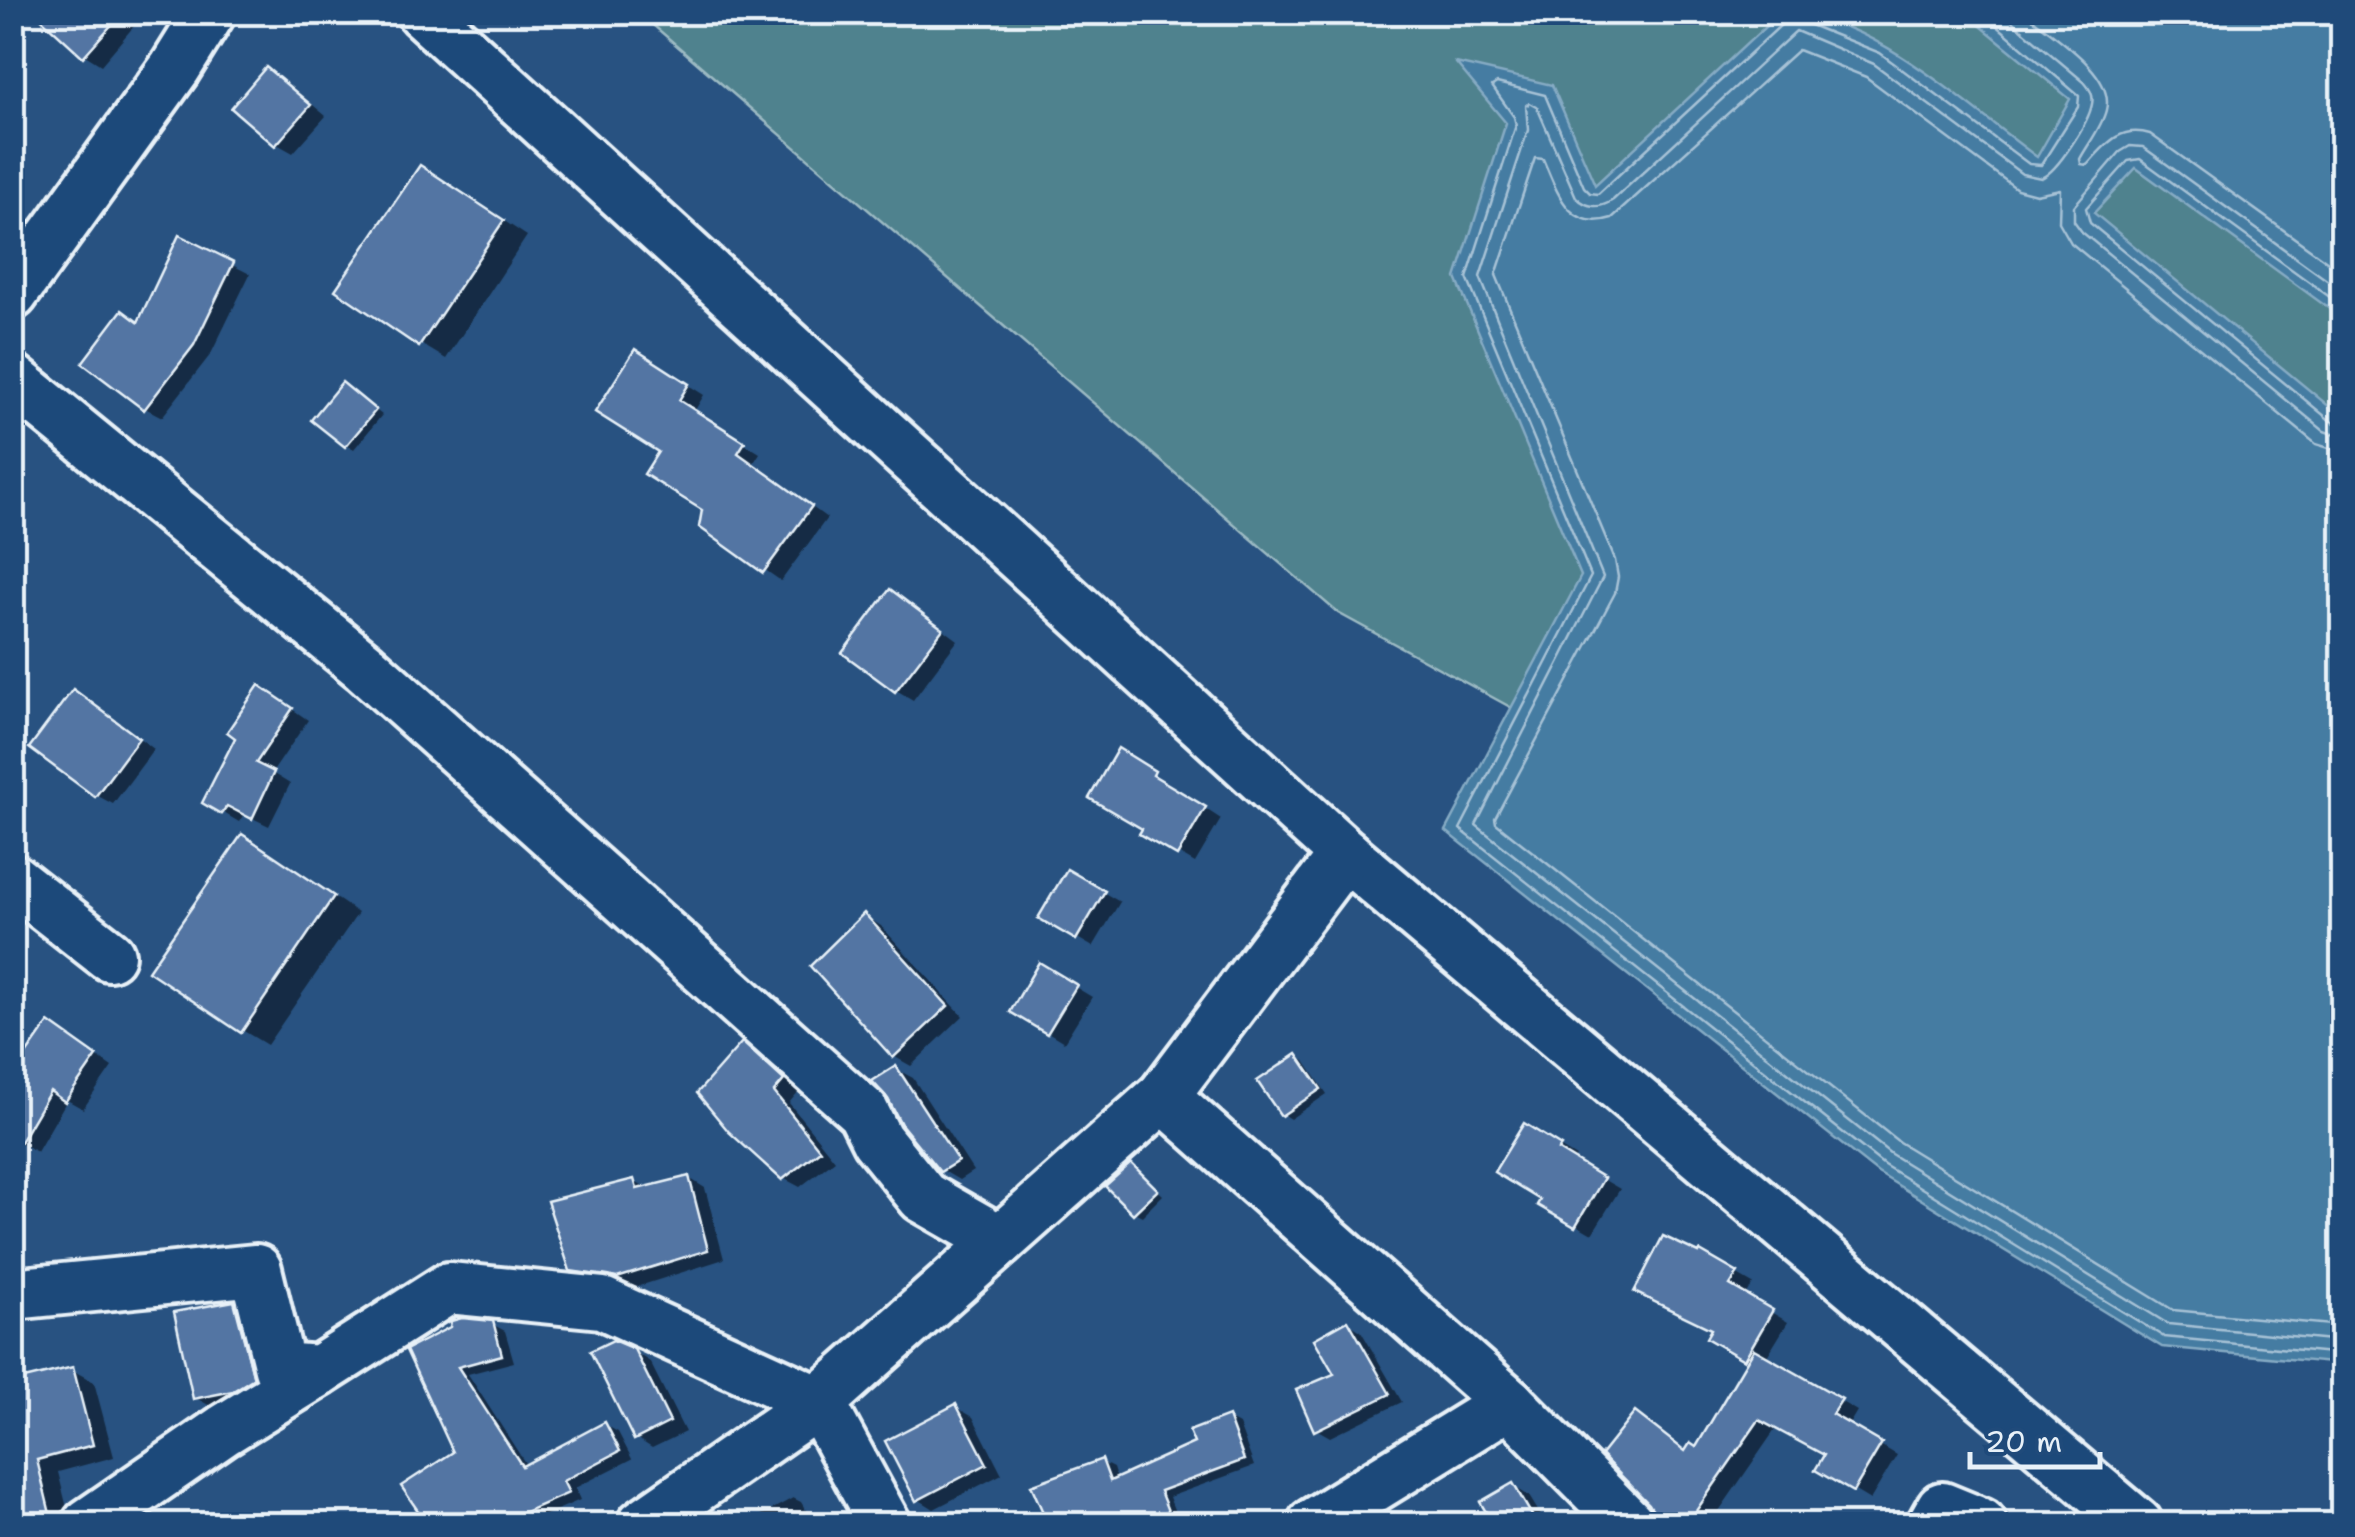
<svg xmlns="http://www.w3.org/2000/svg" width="2355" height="1537" viewBox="0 0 2355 1537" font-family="'Shantell Sans',sans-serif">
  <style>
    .green { fill: #50828e; stroke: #9cbac3; stroke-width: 2.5 }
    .water { fill: #457ca2; stroke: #86abc4; stroke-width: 2.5 }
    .shadow { fill: #0007 }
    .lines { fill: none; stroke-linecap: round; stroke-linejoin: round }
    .shore { stroke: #a7c2d6; stroke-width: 2.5 }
    .building { fill: #5275a3; stroke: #e8f1f8; stroke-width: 2.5 }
    .street-casing { stroke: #e8f1f8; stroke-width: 58 }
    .street { stroke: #1f4a7a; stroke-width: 50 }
  </style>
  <rect width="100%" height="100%" fill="#285281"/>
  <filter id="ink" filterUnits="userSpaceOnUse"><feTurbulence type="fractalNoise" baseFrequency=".01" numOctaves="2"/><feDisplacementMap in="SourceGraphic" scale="20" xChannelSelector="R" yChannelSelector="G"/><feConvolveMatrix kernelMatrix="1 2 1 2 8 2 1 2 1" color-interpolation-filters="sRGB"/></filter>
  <g filter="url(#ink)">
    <path class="green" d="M 639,13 L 2342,13 L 2342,1161 L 1338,613 Z"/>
    <path class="water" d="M 1780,13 C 1870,12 1966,106 2037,157 L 2070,99 L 1965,13 L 2340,13 L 2342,318 L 2136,168 L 2094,213 L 2342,417 L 2342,1364 L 2162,1347 L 1878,1173 L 1446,831 L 1581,576 L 1456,278 L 1506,123 L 1456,63 L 1552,85 L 1595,185 Z"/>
    <g class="shadow">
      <path d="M 50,12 L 146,12 L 101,65 L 85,55 L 44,19 Z"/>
      <path d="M 266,70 L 283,80 L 326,116 L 293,153 L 277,144 Z"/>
      <path d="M 445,182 L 527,236 L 446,359 L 421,344 Z"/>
      <path d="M 181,239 L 250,274 L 211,354 L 162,417 L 145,408 L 140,323 Z"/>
      <path d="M 652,362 L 704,395 L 694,412 L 760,453 L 753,464 L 827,518 L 781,581 L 702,526 L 705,509 L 661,452 Z"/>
      <path d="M 350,390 L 382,415 L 354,449 L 347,445 Z"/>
      <path d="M 907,602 L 958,640 L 913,700 L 896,690 Z"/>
      <path d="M 276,698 L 308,720 L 272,773 L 290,784 L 269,826 L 244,814 L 239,822 L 205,802 Z"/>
      <path d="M 90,702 L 154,749 L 113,804 L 96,795 Z"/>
      <path d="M 1119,752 L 1221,819 L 1195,863 L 1143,833 L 1146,828 Z"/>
      <path d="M 267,851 L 358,913 L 267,1045 L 242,1030 Z"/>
      <path d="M 1068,872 L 1120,902 L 1093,947 L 1041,917 Z"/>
      <path d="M 865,916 L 881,926 L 963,1016 L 911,1066 L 895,1057 L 813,966 Z"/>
      <path d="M 1040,966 L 1092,997 L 1064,1042 L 1013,1011 Z"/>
      <path d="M 66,1035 L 112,1067 L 83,1109 L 67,1100 L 37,1152 L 12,1138 Z"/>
      <path d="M 742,1045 L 759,1055 L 799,1091 L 789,1103 L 835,1160 L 800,1187 L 783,1178 Z"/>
      <path d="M 1297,1057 L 1305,1061 L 1327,1094 L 1290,1119 L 1282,1114 Z"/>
      <path d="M 896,1069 L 913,1078 L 973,1171 L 959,1180 L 942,1170 Z"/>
      <path d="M 1524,1126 L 1576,1157 L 1573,1162 L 1620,1189 L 1592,1234 L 1541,1204 L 1544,1199 Z"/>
      <path d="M 1131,1166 L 1163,1195 L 1142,1216 L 1134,1212 Z"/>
      <path d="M 689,1178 L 705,1188 L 724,1259 L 636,1287 L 590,1279 L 572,1269 L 633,1181 L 648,1189 Z"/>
      <path d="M 1701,1254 L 1753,1284 L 1745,1297 L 1788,1322 L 1766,1358 L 1857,1411 L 1848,1426 L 1897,1455 L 1870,1500 L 1818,1469 L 1827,1455 L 1777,1427 L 1710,1524 L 1667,1524 L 1659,1519 L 1635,1415 L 1687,1452 L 1697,1450 L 1750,1360 L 1709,1337 L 1713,1330 Z"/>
      <path d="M 234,1304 L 250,1313 L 269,1387 L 250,1399 L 212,1407 L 196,1398 Z"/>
      <path d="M 1348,1323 L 1361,1331 L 1402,1402 L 1330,1437 L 1316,1429 L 1338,1375 Z"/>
      <path d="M 492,1324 L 505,1331 L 514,1362 L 468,1374 L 527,1466 L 605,1425 L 618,1432 L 632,1459 L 575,1488 L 580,1500 L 525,1524 L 430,1524 L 405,1486 L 457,1453 L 409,1351 Z"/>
      <path d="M 633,1351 L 650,1362 L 685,1432 L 652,1448 L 636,1438 Z"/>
      <path d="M 72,1370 L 94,1382 L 114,1457 L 58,1472 L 71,1524 L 12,1524 L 12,1379 L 23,1382 Z"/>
      <path d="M 956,1407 L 973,1417 L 1002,1474 L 934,1509 L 918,1499 Z"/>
      <path d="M 1228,1419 L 1239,1425 L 1254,1466 L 1169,1497 L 1177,1517 L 1159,1524 L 1051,1524 L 1034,1487 L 1101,1462 L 1113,1468 L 1117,1481 L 1197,1445 Z"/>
      <path d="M 1513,1486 L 1529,1496 L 1546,1524 L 1496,1524 L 1483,1503 Z"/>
      <path d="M 793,1498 L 801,1502 L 814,1524 L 745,1524 Z"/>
    </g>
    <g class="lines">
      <g class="shore">
        <path d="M 1786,12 L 1782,24 L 1598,194 L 1590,193 L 1584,187 L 1545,95 L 1497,83 L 1492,86 L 1514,117 L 1516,125 L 1467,278 L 1591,576 L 1460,829 L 1884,1165 L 2164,1337 L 2342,1354"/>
        <path d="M 1805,12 L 1810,25 L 1880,53 L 2029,164 L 2041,165 L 2078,107 L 2079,96 L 1981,12"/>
        <path d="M 2001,12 L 2084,82 C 2090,89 2094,95 2092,104 C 2089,122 2057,172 2041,178 L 2022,174 L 1874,64 L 1796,31 L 1613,200 C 1600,209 1587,208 1576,197 L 1537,107 L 1530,103 L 1526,106 L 1528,130 L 1480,277 L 1603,577 L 1476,825 L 1891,1154 L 2168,1324 L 2342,1341"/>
        <path d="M 2024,12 C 2050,34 2116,73 2106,110 C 2102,127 2088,144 2080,159 L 2081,164 L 2087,165 C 2106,144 2120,125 2150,134 L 2342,272"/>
        <path d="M 2342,291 L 2143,147 L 2130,146 L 2120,152 L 2074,206 L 2074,221 L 2082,232 L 2324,431 L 2342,437"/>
        <path d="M 2342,306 L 2140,159 L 2128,161 L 2086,208 L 2090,223 L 2332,422 L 2342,424"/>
        <path d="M 2342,452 L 2316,444 L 2071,243 L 2059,222 L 2060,189 L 2036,194 L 2017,189 L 1866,77 L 1798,50 L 1612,218 C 1568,232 1557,191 1543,159 L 1535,158 L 1496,275 L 1615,560 L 1618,577 L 1615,593 L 1495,818 L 1496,823 L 1899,1142 L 2173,1310 L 2342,1326"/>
      </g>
    </g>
    <g class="building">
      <path d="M 34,12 L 123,12 L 83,57 Z"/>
      <path d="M 266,67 L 311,105 L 275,146 L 231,108 Z"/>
      <path d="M 420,165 L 504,220 L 419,347 L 335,290 Z"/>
      <path d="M 179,235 L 234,262 L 194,345 L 144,410 L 82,363 L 122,310 L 138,322 Z"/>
      <path d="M 635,349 L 689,384 L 679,400 L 745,442 L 738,453 L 812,506 L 763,573 L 699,527 L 702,510 L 644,474 L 658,452 L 595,412 Z"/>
      <path d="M 342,382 L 376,410 L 345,447 L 311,420 Z"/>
      <path d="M 890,589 L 943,629 L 895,692 L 842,653 Z"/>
      <path d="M 259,685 L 293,708 L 256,763 L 274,772 L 252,819 L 227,806 L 221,814 L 202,803 L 235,738 L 227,732 Z"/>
      <path d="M 73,689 L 139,738 L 95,797 L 29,748 Z"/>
      <path d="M 1118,748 L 1155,771 L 1153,775 L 1206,807 L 1177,856 L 1139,834 L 1142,829 L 1089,798 Z"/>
      <path d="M 242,834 L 334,896 L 241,1033 L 148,971 Z"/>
      <path d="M 1067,869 L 1105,891 L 1076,940 L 1038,918 Z"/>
      <path d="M 864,913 L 948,1006 L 893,1058 L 810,966 Z"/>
      <path d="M 1039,962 L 1077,985 L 1047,1034 L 1010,1012 Z"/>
      <path d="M 49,1022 L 97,1056 L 65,1102 L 50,1091 L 12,1156 L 12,1075 Z"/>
      <path d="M 742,1042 L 784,1080 L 774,1092 L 820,1150 L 782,1180 L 729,1132 L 697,1093 Z"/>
      <path d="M 1297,1054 L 1321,1089 L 1281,1116 L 1257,1081 Z"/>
      <path d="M 896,1066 L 958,1161 L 940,1172 L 901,1124 L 888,1099 L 872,1081 Z"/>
      <path d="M 1524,1123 L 1561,1146 L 1558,1150 L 1604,1178 L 1575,1227 L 1537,1205 L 1540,1200 L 1494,1172 Z"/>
      <path d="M 1131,1163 L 1158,1190 L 1133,1214 L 1105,1186 Z"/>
      <path d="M 689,1176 L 708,1250 L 617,1278 L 570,1271 L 547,1201 L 634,1179 L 637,1189 Z"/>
      <path d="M 1663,1236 L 1699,1253 L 1700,1251 L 1738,1273 L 1730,1285 L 1773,1310 L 1744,1360 L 1706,1338 L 1711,1329 L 1634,1292 Z"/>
      <path d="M 234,1301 L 254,1378 L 233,1391 L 193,1399 L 174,1312 Z"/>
      <path d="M 462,1318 L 493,1321 L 502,1355 L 458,1367 L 522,1466 L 605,1422 L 620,1451 L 563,1481 L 569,1493 L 498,1524 L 427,1524 L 401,1486 L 453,1452 L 406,1350 L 450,1327 L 451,1321 Z"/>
      <path d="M 1348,1320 L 1390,1394 L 1314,1431 L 1296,1390 L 1334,1374 L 1314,1339 Z"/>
      <path d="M 613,1340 L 634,1349 L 670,1422 L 634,1440 L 590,1351 Z"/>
      <path d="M 1754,1349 L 1842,1399 L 1832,1414 L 1882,1443 L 1853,1492 L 1815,1470 L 1824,1455 L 1759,1420 L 1687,1524 L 1663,1524 L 1657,1521 L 1649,1504 L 1601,1455 L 1635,1412 L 1685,1451 L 1690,1443 L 1696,1447 Z"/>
      <path d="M 73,1367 L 93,1445 L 37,1460 L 50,1514 L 12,1522 L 12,1382 Z"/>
      <path d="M 956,1404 L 987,1464 L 916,1501 L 885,1441 Z"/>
      <path d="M 1228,1416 L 1244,1460 L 1160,1491 L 1168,1511 L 1135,1524 L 1048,1524 L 1031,1485 L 1102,1459 L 1110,1481 L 1194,1443 L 1189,1431 Z"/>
      <path d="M 1513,1483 L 1537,1524 L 1493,1524 L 1480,1502 Z"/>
    </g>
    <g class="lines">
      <g class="street-casing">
        <g id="street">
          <path d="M 422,12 L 1345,854 L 2137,1524"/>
          <path d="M 12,294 L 175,68 L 210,12"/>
          <path d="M 12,379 L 365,667 L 863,1112 L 877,1140 L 923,1197 L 1000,1241"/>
          <path d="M 12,879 L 109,955"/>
          <path d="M 1163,1096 L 1509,1403 L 1313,1524"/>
          <path d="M 12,1294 L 256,1270 L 280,1368 L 319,1371 L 449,1288 L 602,1303 L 819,1402 L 885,1524"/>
          <path d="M 1509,1403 L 1629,1524"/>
          <path d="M 88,1524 L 224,1430 L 319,1371"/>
          <path d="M 643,1524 L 819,1402 L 1163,1096 L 1345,854"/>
          <path d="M 1933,1524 L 1942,1508 L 1981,1524"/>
        </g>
      </g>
      <use href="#street" class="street"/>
    </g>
  </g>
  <rect width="2355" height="1537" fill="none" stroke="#1f4a7a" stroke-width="50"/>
  <rect x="25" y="25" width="2305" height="1487" fill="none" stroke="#e8f1f8" stroke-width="4" filter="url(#ink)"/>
  <path d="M1970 1452v15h130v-15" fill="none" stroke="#e8f1f8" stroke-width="5"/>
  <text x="1985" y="1452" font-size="30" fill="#e8f1f8" stroke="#1f4a7a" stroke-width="8" paint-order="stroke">20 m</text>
</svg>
